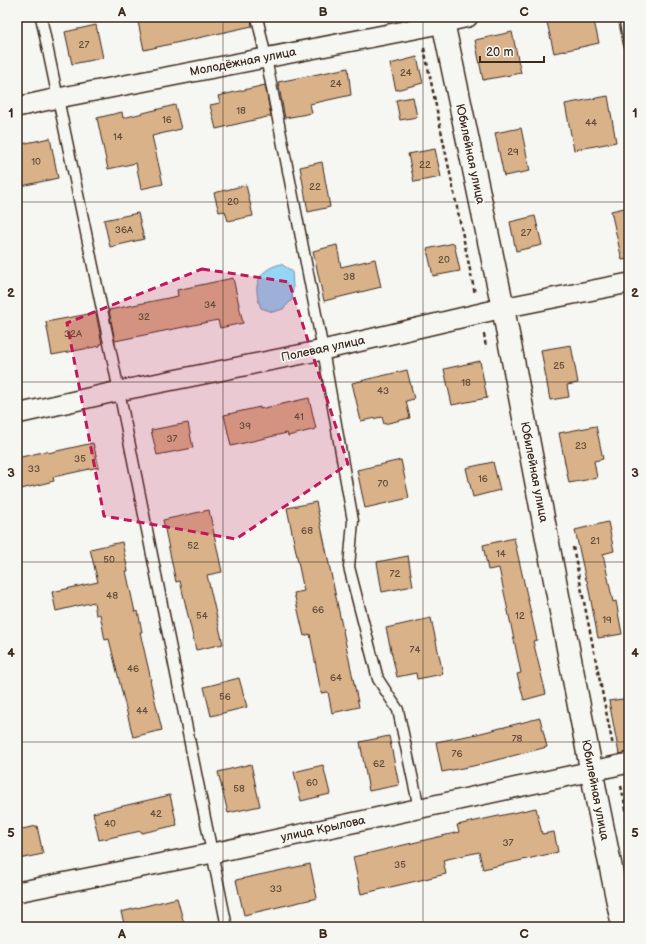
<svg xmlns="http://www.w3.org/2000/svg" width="646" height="944" viewBox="0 0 646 944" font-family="'Balsamiq Sans',sans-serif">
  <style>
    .water { fill: #95d6f7; stroke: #7191a0 }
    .building { fill: #d9b28a; stroke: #3b2a1e }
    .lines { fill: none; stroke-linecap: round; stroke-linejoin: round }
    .service-casing { stroke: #3b2a1e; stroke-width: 13 }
    .minor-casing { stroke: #3b2a1e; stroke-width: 22 }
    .secondary-casing { stroke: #3b2a1e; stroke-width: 25 }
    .path { stroke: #3b2a1e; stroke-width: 2.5; stroke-dasharray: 4 3; stroke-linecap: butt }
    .service { stroke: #f6f6f2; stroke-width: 10 }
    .minor { stroke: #f6f6f2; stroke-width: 19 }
    .secondary { stroke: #f6f6f2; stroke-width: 22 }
    .marked { fill: #c2185b; fill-opacity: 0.2; stroke: #c2185b; stroke-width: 3; stroke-dasharray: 8 5; stroke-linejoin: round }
    .grid { fill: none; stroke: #3b2a1e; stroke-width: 1; stroke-opacity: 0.55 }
    .labels { text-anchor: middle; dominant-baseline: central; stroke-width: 3.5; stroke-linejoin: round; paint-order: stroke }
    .number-label { font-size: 10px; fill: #624c39 }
    .street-label { font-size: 12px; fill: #3b2a1e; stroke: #f6f6f2 }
    .neatline { fill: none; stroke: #3b2a1e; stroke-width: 1.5 }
    .grid-label { font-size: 13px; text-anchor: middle; font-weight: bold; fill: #3b2a1e }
  </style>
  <rect width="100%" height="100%" fill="#f6f6f2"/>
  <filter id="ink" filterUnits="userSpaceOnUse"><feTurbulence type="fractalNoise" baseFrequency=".025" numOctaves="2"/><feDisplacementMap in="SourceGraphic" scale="8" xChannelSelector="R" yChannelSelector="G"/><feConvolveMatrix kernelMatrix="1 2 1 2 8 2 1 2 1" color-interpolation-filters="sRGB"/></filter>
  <g filter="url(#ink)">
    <path class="water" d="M 281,264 L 292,271 L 293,288 L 292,300 L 283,309 L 273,312 L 261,308 C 252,286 257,270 281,264 Z"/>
    <g class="building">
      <path d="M 137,17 L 251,17 L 252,26 L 144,50 Z"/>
      <path d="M 567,17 L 593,17 L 599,43 L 554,53 L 547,22 Z"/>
      <path d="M 96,25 L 103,58 L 72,64 L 65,32 Z"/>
      <path d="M 512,32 L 521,73 L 483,80 L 475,40 Z"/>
      <path d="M 417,57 L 423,83 L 396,90 L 390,64 Z"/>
      <path d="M 348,68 L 351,95 L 310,104 L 312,113 L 285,118 L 278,82 Z"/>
      <path d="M 265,85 L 271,116 L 216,129 L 210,105 L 220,103 L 218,96 Z"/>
      <path d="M 608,96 L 616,142 L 574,150 L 565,104 Z"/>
      <path d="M 413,97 L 417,117 L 400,120 L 396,100 Z"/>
      <path d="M 175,105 L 181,129 L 152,136 L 163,184 L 141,189 L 136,163 L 108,169 L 97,118 L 122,112 L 123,118 Z"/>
      <path d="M 521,128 L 530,171 L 504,176 L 495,133 Z"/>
      <path d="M 50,138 L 58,178 L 17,187 L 17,145 Z"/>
      <path d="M 435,149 L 441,177 L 414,182 L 408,154 Z"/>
      <path d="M 322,162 L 330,207 L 308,212 L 300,167 Z"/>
      <path d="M 246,185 L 253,216 L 228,221 L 225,211 L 219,212 L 214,193 Z"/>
      <path d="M 629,207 L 629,259 L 622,260 L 611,211 Z"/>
      <path d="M 138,213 L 144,239 L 110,247 L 104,220 Z"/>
      <path d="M 535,216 L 542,245 L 516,251 L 510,222 Z"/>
      <path d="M 454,243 L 460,271 L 433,276 L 427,249 Z"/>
      <path d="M 337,245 L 341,267 L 375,259 L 381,287 L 324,301 L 313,251 Z"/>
      <path d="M 233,278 L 243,323 L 220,328 L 218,320 L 115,341 L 109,310 L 178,296 L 177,290 Z"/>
      <path d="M 94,313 L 96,313 L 102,344 L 100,344 L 100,346 L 52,355 L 46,322 Z"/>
      <path d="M 571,345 L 578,383 L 567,385 L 569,397 L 550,400 L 541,350 Z"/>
      <path d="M 480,361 L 487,398 L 452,405 L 444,369 Z"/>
      <path d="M 407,370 L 414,399 L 406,401 L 410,418 L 384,424 L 382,417 L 361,421 L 352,383 Z"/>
      <path d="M 309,398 L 316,429 L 288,436 L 287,433 L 231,446 L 224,415 L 260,407 L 260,409 Z"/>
      <path d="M 188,423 L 193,448 L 157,455 L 151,430 Z"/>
      <path d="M 596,426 L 603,459 L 594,461 L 597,478 L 569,483 L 559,433 Z"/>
      <path d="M 93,443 L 99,467 L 53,477 L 54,481 L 17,490 L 17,458 L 47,451 L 48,453 Z"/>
      <path d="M 401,460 L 409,498 L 365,508 L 357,470 Z"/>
      <path d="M 493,462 L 500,490 L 473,497 L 466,468 Z"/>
      <path d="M 316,502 L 359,707 L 332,713 L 328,692 L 321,693 L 310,634 L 304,636 L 294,593 L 304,591 L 287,508 Z"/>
      <path d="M 209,510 L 222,572 L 207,575 L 223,644 L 196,650 L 180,581 L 176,582 L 163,520 Z"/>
      <path d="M 608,522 L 614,551 L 603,554 L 613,602 L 616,601 L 622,634 L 598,638 L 587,580 L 586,580 L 575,530 Z"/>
      <path d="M 514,538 L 537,640 L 533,641 L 546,694 L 524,700 L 517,674 L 521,673 L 499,568 L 488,570 L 483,545 Z"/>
      <path d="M 122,542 L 128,571 L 126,571 L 135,612 L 138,611 L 142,632 L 140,632 L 151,680 L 150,680 L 162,730 L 133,737 L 109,639 L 105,640 L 100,614 L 96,615 L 94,602 L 56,611 L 52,592 L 98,582 L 90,549 Z"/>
      <path d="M 408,556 L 413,586 L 382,592 L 377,562 Z"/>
      <path d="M 431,618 L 443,674 L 417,679 L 416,673 L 397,677 L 386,628 Z"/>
      <path d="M 239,678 L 247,707 L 211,716 L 204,687 Z"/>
      <path d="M 629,698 L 629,752 L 619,754 L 609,701 Z"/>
      <path d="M 540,718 L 547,747 L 473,766 L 442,772 L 436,742 L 477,734 Z"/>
      <path d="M 389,736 L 399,785 L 369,791 L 360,742 Z"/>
      <path d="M 251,764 L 260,806 L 228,813 L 218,772 Z"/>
      <path d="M 323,765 L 330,794 L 301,801 L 294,772 Z"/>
      <path d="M 170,795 L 177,825 L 142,833 L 141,831 L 99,840 L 93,813 Z"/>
      <path d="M 536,808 L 542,834 L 554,832 L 558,852 L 483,869 L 479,852 L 443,860 L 446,874 L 361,894 L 353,857 L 459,832 L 457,825 Z"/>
      <path d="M 37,826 L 43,854 L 19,859 L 17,847 L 17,830 Z"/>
      <path d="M 310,864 L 317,898 L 244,915 L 236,880 Z"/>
      <path d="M 177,898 L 185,927 L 125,927 L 121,912 Z"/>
    </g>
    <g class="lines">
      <g class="service-casing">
        <g id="service">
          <path d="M 41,17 L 119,391 L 227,927"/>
          <path d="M 257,17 L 266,58 L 323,350 L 353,521 L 349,567 L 378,679 L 398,710 L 419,808"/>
          <path d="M 624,17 L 629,43"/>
        </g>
      </g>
      <g class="minor-casing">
        <g id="minor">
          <path d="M 17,107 L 58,98 L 420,28 L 468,17"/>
          <path d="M 17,414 L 119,391 L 323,350 L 503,308 L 629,283"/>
          <path d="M 17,892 L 213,853 L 629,763"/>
        </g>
      </g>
      <g class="secondary-casing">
        <path id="secondary" d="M 442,17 L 503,308 L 597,800 L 623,927"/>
      </g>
      <g class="path">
        <path d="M 424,48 L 475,294"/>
        <path d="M 484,334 L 486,348"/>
        <path d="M 573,547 L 613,746"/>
        <path d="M 621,786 L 629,823"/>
      </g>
      <use href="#service" class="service"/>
      <use href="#minor" class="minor"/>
      <use href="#secondary" class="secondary"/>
    </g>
  </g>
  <path class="marked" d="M 202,269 L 289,282 L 348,464 L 236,539 L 104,516 L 67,323 Z"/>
  <path class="grid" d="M 223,17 L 223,927M 423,17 L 423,927M 17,202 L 629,202M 17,382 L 629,382M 17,562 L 629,562M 17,742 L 629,742"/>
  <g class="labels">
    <g class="number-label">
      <text x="84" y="45">27</text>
      <text x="406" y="73">24</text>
      <text x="336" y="84">24</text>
      <text x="241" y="111">18</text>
      <text x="167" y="120">16</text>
      <text x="591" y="123">44</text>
      <text x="118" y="137">14</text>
      <text x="513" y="152">29</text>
      <text x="36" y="162">10</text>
      <text x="425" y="165">22</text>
      <text x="315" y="187">22</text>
      <text x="233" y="202">20</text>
      <text x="124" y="230">36А</text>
      <text x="526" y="233">27</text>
      <text x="444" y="260">20</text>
      <text x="349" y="277">38</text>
      <text x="210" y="305">34</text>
      <text x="144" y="317">32</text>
      <text x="73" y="334">32А</text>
      <text x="559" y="366">25</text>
      <text x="466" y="383">18</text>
      <text x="383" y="391">43</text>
      <text x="299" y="417">41</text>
      <text x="245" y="426">39</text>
      <text x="172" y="439">37</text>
      <text x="581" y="446">23</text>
      <text x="80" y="459">35</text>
      <text x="34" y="469">33</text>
      <text x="483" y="479">16</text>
      <text x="383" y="484">70</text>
      <text x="307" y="531">68</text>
      <text x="595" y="541">21</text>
      <text x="193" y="546">52</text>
      <text x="501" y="554">14</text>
      <text x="109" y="560">50</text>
      <text x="395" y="574">72</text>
      <text x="112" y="596">48</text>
      <text x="318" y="610">66</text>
      <text x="202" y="616">54</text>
      <text x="520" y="616">12</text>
      <text x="607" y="620">19</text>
      <text x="415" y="650">74</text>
      <text x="133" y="669">46</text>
      <text x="336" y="678">64</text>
      <text x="225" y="697">56</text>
      <text x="142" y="711">44</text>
      <text x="517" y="739">78</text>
      <text x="457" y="754">76</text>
      <text x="379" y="764">62</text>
      <text x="312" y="783">60</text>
      <text x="239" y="789">58</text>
      <text x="156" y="814">42</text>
      <text x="110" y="824">40</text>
      <text x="508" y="843">37</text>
      <text x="400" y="865">35</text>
      <text x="276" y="889">33</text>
    </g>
    <g class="street-label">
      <text transform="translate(243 62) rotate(-11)">Молодёжная улица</text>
      <text transform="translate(470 154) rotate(78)">Юбилейная улица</text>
      <text transform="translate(323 349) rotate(-12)">Полевая улица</text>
      <text transform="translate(534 472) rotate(79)">Юбилейная улица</text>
      <text transform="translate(595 790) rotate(79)">Юбилейная улица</text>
      <text transform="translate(323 829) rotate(-12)">улица Крылова</text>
    </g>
  </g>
  <rect width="646" height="944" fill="none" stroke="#f6f6f2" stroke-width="44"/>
  <path d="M480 56v6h64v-6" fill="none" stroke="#3b2a1e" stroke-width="2"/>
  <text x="486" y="56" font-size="12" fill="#3b2a1e" stroke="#f6f6f2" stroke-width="3" paint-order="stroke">20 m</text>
  <rect x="22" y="22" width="602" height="900" class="neatline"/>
  <g class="grid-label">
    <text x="122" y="16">A</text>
    <text x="323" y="16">B</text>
    <text x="524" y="16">C</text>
    <text x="11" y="117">1</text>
    <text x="635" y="117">1</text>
    <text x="11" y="297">2</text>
    <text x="635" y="297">2</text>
    <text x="11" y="477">3</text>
    <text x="635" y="477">3</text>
    <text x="11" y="657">4</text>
    <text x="635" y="657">4</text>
    <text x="11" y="837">5</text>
    <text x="635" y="837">5</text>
    <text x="122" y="938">A</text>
    <text x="323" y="938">B</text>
    <text x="524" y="938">C</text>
  </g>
</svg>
